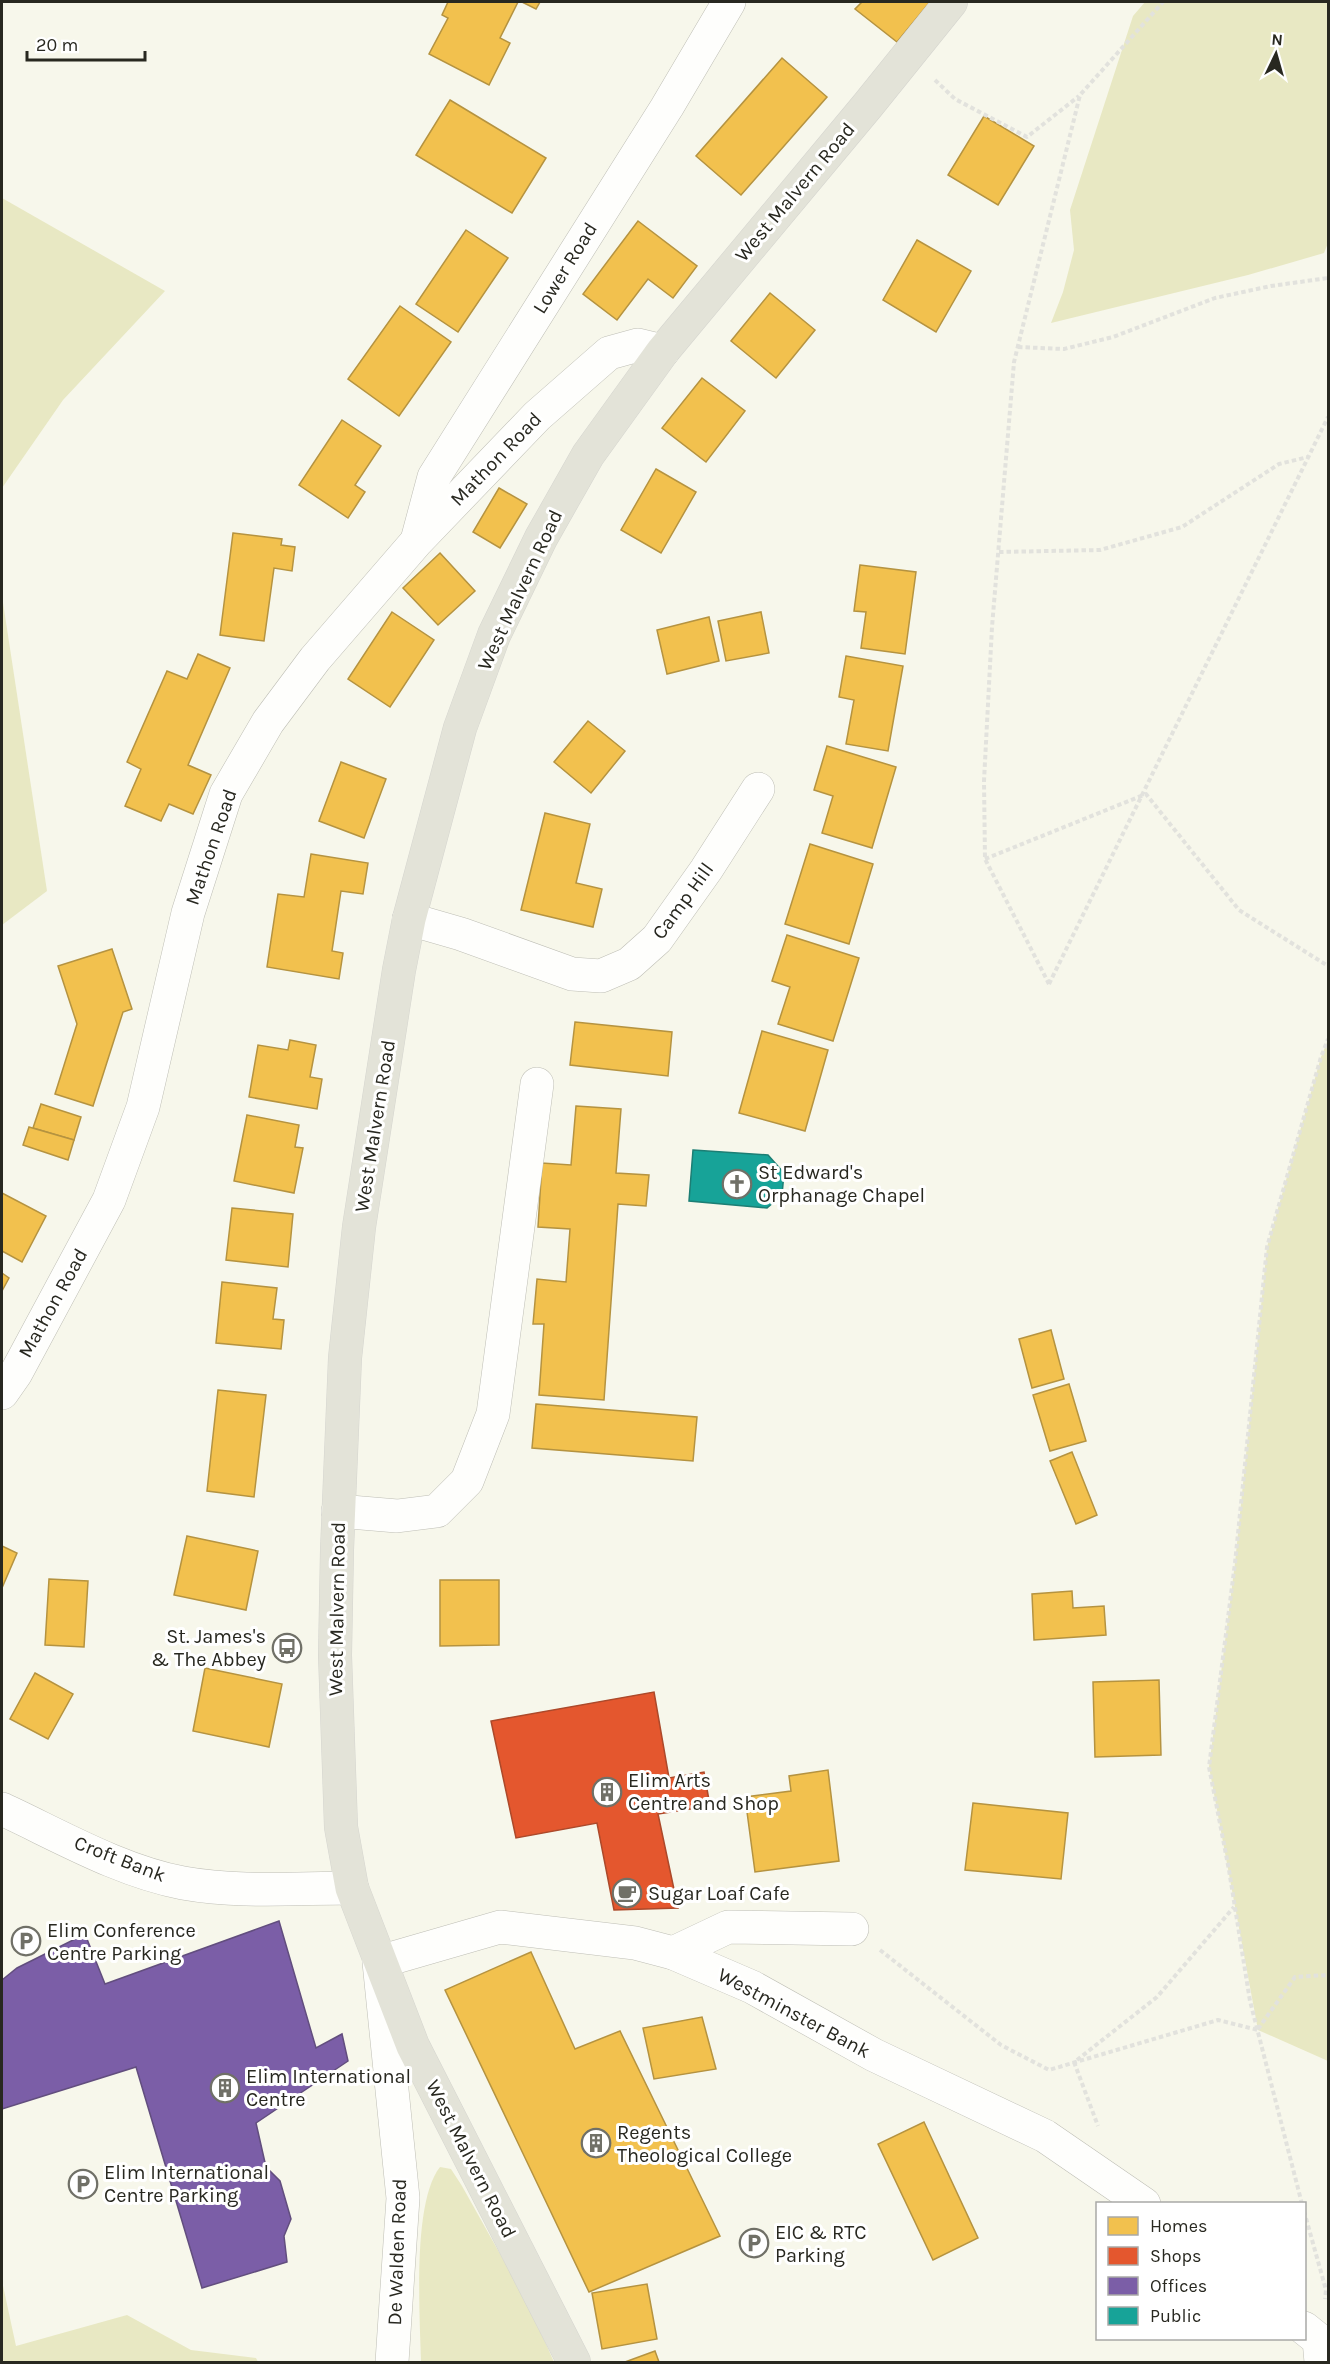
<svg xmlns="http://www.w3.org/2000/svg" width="1330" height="2364" viewBox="0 0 1330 2364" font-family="Karla,sans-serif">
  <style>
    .green { fill: #e8e8c3 }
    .homes { fill: #f2c14e; stroke: #b59340; stroke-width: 1.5 }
    .shops { fill: #e4572e; stroke: #ac492a; stroke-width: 1.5 }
    .offices { fill: #7b5ea7; stroke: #624e7e; stroke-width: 1.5 }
    .public { fill: #17a398; stroke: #1c7e74; stroke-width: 1.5 }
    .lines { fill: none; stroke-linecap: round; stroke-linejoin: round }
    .minor-casing { stroke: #bebeb5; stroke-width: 34 }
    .major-casing { stroke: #d5d5cf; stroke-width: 34 }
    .path { stroke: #e2e2dd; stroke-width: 4; stroke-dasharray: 4.5 3; stroke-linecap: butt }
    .minor { stroke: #fefefc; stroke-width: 33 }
    .major { stroke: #e3e3d8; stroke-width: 33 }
    .labels { text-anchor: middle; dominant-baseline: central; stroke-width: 6; stroke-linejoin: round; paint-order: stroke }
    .street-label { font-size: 20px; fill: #282820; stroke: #fff }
    .poi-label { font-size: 20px; fill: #282820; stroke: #fff; text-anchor: start }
  </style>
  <rect width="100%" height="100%" fill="#f7f7eb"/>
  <g class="green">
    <path d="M 1145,2 L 1328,2 L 1328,243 L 1324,253 L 1248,275 L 1051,323 L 1063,292 L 1074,250 L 1070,210 L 1133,16 Z"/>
    <path d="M 2,198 L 165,291 L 63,400 L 2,488 Z"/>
    <path d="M 2,596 L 47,891 L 2,925 Z"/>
    <path d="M 1328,1040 L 1328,2061 L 1258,2030 L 1209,1767 L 1235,1563 L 1267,1247 L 1321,1057 Z"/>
    <path d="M 440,2167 L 451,2169 L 462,2186 L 528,2304 L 554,2362 L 421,2362 C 420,2316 412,2202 440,2167 Z"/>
    <path d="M 2,2281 L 16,2346 L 127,2315 L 191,2350 L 256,2358 L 258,2362 L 2,2362 Z"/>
  </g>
  <g class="homes">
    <path d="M 448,2 L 518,2 L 500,38 L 510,43 L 489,85 L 429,54 L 448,18 L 442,15 Z"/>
    <path d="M 522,2 L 540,2 L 536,9 Z"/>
    <path d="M 862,2 L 930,2 L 897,42 L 855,9 Z"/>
    <path d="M 782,58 L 827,97 L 741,195 L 696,156 Z"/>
    <path d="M 450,100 L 546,158 L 512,213 L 416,155 Z"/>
    <path d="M 984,116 L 1034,146 L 998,205 L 948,175 Z"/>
    <path d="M 638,221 L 697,266 L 673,298 L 648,279 L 617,320 L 583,294 Z"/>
    <path d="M 466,230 L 508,258 L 458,332 L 416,304 Z"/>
    <path d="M 917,240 L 971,271 L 936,332 L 883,300 Z"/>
    <path d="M 770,293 L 815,330 L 776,378 L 731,341 Z"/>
    <path d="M 400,306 L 451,342 L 399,416 L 348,379 Z"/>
    <path d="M 702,378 L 745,411 L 706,462 L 662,428 Z"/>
    <path d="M 342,420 L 381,446 L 355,485 L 365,492 L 348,518 L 299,485 Z"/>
    <path d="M 656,469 L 696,492 L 661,553 L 621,530 Z"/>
    <path d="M 499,488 L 527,504 L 500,548 L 473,532 Z"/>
    <path d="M 233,533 L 282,539 L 281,545 L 295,547 L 292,571 L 274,568 L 264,641 L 220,635 Z"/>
    <path d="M 440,553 L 475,591 L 438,625 L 403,588 Z"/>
    <path d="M 860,565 L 916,572 L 905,654 L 861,648 L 866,612 L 854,611 Z"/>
    <path d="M 392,612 L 434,640 L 390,707 L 348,679 Z"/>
    <path d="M 761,612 L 769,653 L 726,661 L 718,621 Z"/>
    <path d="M 709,617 L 719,661 L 667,674 L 657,630 Z"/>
    <path d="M 198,654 L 230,668 L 188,765 L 211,775 L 193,814 L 169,804 L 161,821 L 125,806 L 141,769 L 127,762 L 167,671 L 187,679 Z"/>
    <path d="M 846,656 L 903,666 L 888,751 L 846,744 L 854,700 L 839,697 Z"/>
    <path d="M 588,721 L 625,751 L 591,793 L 554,762 Z"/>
    <path d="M 827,746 L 896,767 L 872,848 L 822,833 L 833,796 L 814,790 Z"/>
    <path d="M 341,762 L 386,779 L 364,838 L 319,821 Z"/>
    <path d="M 545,813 L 590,824 L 576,883 L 602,889 L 593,927 L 521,910 Z"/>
    <path d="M 810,844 L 873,864 L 849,944 L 785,924 Z"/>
    <path d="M 311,854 L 368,863 L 363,894 L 341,891 L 332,951 L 343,953 L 339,979 L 267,967 L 278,894 L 304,897 Z"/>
    <path d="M 787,935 L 859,958 L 833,1041 L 778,1024 L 790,987 L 772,981 Z"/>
    <path d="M 112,949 L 132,1009 L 123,1012 L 93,1106 L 55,1094 L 77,1024 L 58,966 Z"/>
    <path d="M 575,1022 L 672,1032 L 668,1076 L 570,1065 Z"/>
    <path d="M 762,1031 L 828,1050 L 805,1131 L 739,1113 Z"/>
    <path d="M 290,1040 L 316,1045 L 310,1077 L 322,1079 L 317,1109 L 249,1097 L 258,1045 L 288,1050 Z"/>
    <path d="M 41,1104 L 81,1117 L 74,1140 L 33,1128 Z"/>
    <path d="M 576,1106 L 621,1109 L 616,1173 L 649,1175 L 646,1206 L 618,1204 L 604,1400 L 539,1395 L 544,1324 L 533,1324 L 537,1279 L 566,1282 L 570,1229 L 538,1227 L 542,1163 L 571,1165 Z"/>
    <path d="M 247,1115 L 299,1125 L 295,1147 L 303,1148 L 294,1193 L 234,1181 Z"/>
    <path d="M 29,1127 L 74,1140 L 68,1160 L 23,1145 Z"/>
    <path d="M 2,1193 L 46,1216 L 22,1262 L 2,1251 Z"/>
    <path d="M 232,1208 L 293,1214 L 288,1267 L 226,1260 Z"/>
    <path d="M 2,1273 L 9,1278 L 2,1291 Z"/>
    <path d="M 222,1282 L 277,1288 L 273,1319 L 284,1320 L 281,1349 L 216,1343 Z"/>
    <path d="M 1051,1330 L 1064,1379 L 1032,1388 L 1019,1339 Z"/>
    <path d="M 1069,1384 L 1086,1441 L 1050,1451 L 1033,1395 Z"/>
    <path d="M 218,1390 L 266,1395 L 254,1497 L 207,1491 Z"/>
    <path d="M 536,1404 L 697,1417 L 693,1461 L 532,1448 Z"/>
    <path d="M 1072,1452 L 1097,1515 L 1076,1524 L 1050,1461 Z"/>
    <path d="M 187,1536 L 258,1551 L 246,1610 L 174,1595 Z"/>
    <path d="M 2,1546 L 17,1553 L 2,1588 Z"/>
    <path d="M 49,1579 L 88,1581 L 84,1647 L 45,1645 Z"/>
    <path d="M 440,1580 L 499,1580 L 499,1645 L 440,1646 Z"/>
    <path d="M 1072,1591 L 1073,1608 L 1104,1606 L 1106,1635 L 1034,1640 L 1032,1594 Z"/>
    <path d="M 205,1668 L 282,1684 L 269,1747 L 193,1731 Z"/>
    <path d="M 35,1673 L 73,1694 L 48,1739 L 10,1719 Z"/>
    <path d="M 1159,1680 L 1161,1755 L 1095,1757 L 1093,1682 Z"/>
    <path d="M 828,1770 L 839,1861 L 755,1872 L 745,1797 L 791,1791 L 789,1776 Z"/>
    <path d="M 973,1803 L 1068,1813 L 1061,1879 L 965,1870 Z"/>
    <path d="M 531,1952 L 575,2049 L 620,2031 L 720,2236 L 589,2292 L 445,1990 Z"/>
    <path d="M 702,2017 L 716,2069 L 654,2079 L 643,2028 Z"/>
    <path d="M 924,2122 L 978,2238 L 933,2260 L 878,2144 Z"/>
    <path d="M 647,2284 L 657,2339 L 602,2349 L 592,2293 Z"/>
    <path d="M 655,2351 L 659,2362 L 625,2362 Z"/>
  </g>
  <path class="shops" d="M 654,1692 L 669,1778 L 704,1772 L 710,1806 L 658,1814 L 678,1908 L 614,1910 L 597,1823 L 516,1838 L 491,1721 Z"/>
  <path class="offices" d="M 279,1921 L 316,2048 L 342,2034 L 348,2061 L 256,2123 L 266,2167 L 280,2181 L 291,2219 L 284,2236 L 287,2262 L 202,2288 L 136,2067 L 2,2109 L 2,1980 L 17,1968 L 85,1934 L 105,1984 Z"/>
  <path class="public" d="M 693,1150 L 768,1155 L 784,1173 L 782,1195 L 767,1208 L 689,1201 Z"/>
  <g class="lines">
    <g class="minor-casing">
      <g id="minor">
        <path d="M 418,537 L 434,477 L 667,107 L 729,2"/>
        <path d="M 409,919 L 461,934 L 572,974 L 601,976 L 629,964 L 657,939 L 706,870 L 758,789"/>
        <path d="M 2,1393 L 16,1373 L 109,1200 L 143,1107 L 188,913 L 226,794 L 268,722 L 315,659 L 417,541 L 537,416 L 609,353 L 638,345 L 663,351"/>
        <path d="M 338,1511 L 397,1516 L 437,1511 L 467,1481 L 493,1414 L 537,1084"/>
        <path d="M 2,1809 C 60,1836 120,1871 183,1883 C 239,1893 296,1888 352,1888"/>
        <path d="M 673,1953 L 728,1927 L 852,1929"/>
        <path d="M 1304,2328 L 1319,2340 L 1321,2362"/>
        <path d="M 392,2362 L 403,2198 L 379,1962 L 500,1927 L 635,1943 L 673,1953 L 752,1987 L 874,2055 L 1045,2136 L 1144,2204"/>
      </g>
    </g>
    <g class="major-casing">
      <path id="major" d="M 574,2362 L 413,2046 L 352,1888 L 341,1827 L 335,1655 L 337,1550 L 345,1358 L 359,1227 L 399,970 L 409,919 L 460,728 L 494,635 L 541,538 L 588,455 L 663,351 L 868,105 L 951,2"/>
    </g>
    <g class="path">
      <path d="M 935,80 L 955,99 L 1027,137 L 1079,96"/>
      <path d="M 1018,347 L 1064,349 L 1113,337 L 1215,298 L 1271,286 L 1328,278"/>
      <path d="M 999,552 L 1100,550 L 1182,527 L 1279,464 L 1308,457"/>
      <path d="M 985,859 L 1146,794 L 1239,910 L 1328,966"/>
      <path d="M 1049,984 L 985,859 L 984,781 L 992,627 L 1014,362 L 1080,95 L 1163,2"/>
      <path d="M 1049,984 L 1328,417"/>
      <path d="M 880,1950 L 1001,2045 L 1049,2070 L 1218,2020 L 1258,2030"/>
      <path d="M 1258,2029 L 1295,1977 L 1328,1975"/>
      <path d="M 1077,2060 L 1157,1997 L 1234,1907"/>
      <path d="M 1074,2062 L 1098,2126"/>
      <path d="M 1302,2204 L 1250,2001 L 1229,1870 L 1209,1767 L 1235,1563 L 1267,1247 L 1321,1057 L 1328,1039"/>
      <path d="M 1304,2211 L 1326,2290 L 1325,2299"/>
    </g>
    <use href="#minor" class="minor"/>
    <use href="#major" class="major"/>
  </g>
  <defs>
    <g id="church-ring" transform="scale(1.5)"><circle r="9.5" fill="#fff" stroke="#707067" stroke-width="1.5"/><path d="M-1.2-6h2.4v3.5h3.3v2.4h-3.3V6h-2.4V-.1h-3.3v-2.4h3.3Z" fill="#707067"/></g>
    <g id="bus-ring" transform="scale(1.5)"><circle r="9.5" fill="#fff" stroke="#707067" stroke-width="1.5"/><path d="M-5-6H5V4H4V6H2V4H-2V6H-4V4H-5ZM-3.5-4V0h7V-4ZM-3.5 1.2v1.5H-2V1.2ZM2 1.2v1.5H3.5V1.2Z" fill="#707067"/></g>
    <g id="building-ring" transform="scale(1.5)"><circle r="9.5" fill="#fff" stroke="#707067" stroke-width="1.5"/><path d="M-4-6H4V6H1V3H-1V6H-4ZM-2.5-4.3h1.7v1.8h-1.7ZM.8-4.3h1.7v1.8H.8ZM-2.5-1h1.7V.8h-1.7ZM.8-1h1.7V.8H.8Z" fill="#707067"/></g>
    <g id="cafe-ring" transform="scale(1.5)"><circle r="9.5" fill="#fff" stroke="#707067" stroke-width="1.5"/><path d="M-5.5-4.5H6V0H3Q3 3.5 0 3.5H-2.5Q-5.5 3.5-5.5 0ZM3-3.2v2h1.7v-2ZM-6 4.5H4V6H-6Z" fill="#707067"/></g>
    <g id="parking-ring" transform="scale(1.5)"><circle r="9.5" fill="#fff" stroke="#707067" stroke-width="1.5"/><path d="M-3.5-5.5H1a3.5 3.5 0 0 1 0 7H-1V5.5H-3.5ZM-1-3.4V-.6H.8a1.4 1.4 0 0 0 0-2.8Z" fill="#707067"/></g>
  </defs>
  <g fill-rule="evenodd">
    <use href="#church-ring" x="737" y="1184"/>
    <use href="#bus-ring" x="287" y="1648"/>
    <use href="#building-ring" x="607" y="1792"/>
    <use href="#cafe-ring" x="627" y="1893"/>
    <use href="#parking-ring" x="26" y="1941"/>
    <use href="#building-ring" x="225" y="2088"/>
    <use href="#building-ring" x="596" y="2143"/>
    <use href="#parking-ring" x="83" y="2184"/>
    <use href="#parking-ring" x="754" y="2243"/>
  </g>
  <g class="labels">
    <g class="street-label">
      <text transform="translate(795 192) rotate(-50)">West Malvern Road</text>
      <text transform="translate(565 268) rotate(-58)">Lower Road</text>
      <text transform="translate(496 459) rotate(-46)">Mathon Road</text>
      <text transform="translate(520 590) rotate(-65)">West Malvern Road</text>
      <text transform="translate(211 847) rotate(-71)">Mathon Road</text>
      <text transform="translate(683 901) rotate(-54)">Camp Hill</text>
      <text transform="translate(375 1126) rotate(-81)">West Malvern Road</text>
      <text transform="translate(53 1303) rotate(-61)">Mathon Road</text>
      <text transform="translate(337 1609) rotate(-89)">West Malvern Road</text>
      <text transform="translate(120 1859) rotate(21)">Croft Bank</text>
      <text transform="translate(794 2013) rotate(28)">Westminster Bank</text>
      <text transform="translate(471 2159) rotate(63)">West Malvern Road</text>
      <text transform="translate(397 2252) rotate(-88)">De Walden Road</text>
    </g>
    <g class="poi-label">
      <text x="758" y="1172">St Edward's<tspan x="758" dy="23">Orphanage Chapel</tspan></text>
      <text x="266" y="1636" text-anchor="end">St. James's<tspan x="266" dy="23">&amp; The Abbey</tspan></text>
      <text x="628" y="1780">Elim Arts<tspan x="628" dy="23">Centre and Shop</tspan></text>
      <text x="648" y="1893">Sugar Loaf Cafe</text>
      <text x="47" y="1930">Elim Conference<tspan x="47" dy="23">Centre Parking</tspan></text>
      <text x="246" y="2076">Elim International<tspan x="246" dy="23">Centre</tspan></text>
      <text x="617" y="2132">Regents<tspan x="617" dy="23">Theological College</tspan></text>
      <text x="104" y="2172">Elim International<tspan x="104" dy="23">Centre Parking</tspan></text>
      <text x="775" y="2232">EIC &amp; RTC<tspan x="775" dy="23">Parking</tspan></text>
    </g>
  </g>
  <rect width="1330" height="2364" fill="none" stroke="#282820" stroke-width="6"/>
  <rect x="1096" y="2202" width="210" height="138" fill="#ffffff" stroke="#a9a9a6" stroke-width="1.5"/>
  <rect x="1108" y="2217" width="30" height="18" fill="#f2c14e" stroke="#a9a9a6" stroke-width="1.5"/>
  <text x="1150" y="2232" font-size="18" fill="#282820">Homes</text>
  <rect x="1108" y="2247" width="30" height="18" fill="#e4572e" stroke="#a9a9a6" stroke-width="1.5"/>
  <text x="1150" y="2262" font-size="18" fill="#282820">Shops</text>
  <rect x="1108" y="2277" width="30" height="18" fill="#7b5ea7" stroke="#a9a9a6" stroke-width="1.5"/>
  <text x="1150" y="2292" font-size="18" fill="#282820">Offices</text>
  <rect x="1108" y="2307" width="30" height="18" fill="#17a398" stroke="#a9a9a6" stroke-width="1.5"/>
  <text x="1150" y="2322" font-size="18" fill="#282820">Public</text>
  <g transform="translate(1276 54) rotate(5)" stroke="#ffffff" stroke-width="4.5" paint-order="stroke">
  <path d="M0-4.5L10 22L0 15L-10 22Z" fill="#282820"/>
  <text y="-9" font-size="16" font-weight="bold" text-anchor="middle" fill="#282820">N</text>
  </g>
  <path d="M27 51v9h118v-9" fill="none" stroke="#282820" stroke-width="3"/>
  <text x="36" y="51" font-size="18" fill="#282820" stroke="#ffffff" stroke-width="4.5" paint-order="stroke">20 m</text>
</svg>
